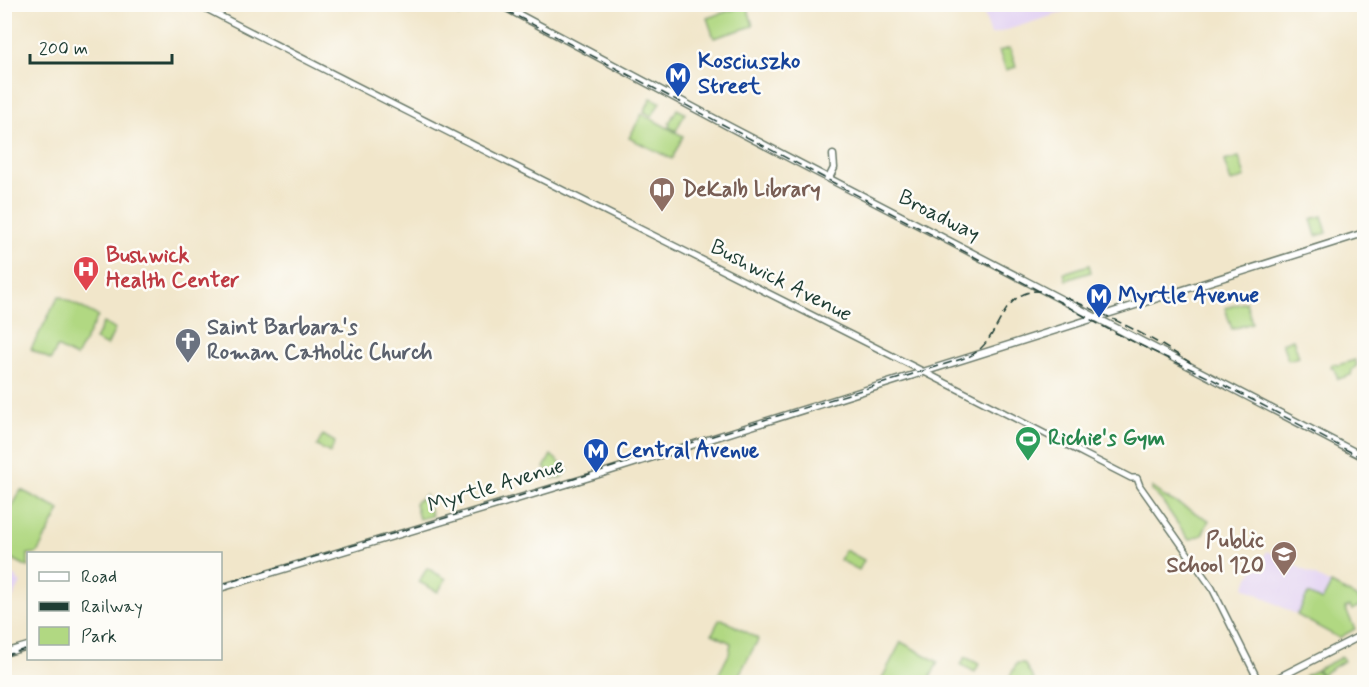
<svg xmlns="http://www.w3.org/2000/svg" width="1369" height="687" viewBox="0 0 1369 687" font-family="Mynerve,sans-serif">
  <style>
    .built { fill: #e3d3f3 }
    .green { fill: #b1d882; stroke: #688a5b; stroke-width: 1.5 }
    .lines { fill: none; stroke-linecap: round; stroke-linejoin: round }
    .secondary-casing { stroke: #687868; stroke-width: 8 }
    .primary-casing { stroke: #687868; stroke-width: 9 }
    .secondary { stroke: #fff; stroke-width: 5 }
    .primary { stroke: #fff; stroke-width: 6 }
    .rail { stroke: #1f3d34; stroke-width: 1.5; stroke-dasharray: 9 4.5; stroke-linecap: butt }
    .labels { text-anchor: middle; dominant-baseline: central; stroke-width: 5; stroke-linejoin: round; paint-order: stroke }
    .transit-label { font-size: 22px; font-weight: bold; fill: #164399; stroke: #fdfcf7; text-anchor: start }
    .education-label { font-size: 22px; font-weight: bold; fill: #785e54; stroke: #fdfcf7; text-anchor: start }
    .street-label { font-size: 22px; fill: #1f3d34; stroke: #fdfcf7 }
    .health-label { font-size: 22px; font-weight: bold; fill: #be3a42; stroke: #fdfcf7; text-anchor: start }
    .worship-label { font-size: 22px; font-weight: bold; fill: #5b616d; stroke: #fdfcf7; text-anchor: start }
    .leisure-label { font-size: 22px; font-weight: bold; fill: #27864d; stroke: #fdfcf7; text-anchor: start }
  </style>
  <rect width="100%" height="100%" fill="#fdfcf7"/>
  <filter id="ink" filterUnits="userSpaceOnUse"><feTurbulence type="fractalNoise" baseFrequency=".0167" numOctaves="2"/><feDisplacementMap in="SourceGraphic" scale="12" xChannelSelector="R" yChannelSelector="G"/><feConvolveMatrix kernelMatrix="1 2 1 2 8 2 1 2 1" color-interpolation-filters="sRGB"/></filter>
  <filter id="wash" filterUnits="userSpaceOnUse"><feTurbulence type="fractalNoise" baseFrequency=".008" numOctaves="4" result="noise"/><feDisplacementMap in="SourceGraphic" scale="24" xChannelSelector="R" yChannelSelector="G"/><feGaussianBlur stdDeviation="1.35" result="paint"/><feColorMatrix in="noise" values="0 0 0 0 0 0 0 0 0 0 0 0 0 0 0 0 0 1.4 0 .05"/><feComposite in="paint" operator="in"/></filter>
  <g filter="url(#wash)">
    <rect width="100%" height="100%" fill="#f1e6ca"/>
    <g class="built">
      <path d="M 981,5 L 1061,5 L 1064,12 L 991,35 Z"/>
      <path d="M 1355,5 L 1364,5 L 1364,35 Z"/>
      <path d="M 1267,551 L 1331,584 L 1322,601 L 1308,594 L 1297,615 L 1244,587 L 1254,568 L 1257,570 Z"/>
      <path d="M 4,571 L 18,578 L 17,580 L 21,583 L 12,600 L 5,596 Z"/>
    </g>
    <g class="green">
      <path d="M 446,5 L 446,4 L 466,5 L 460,16 L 445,7 Z"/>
      <path d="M 747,5 L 753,26 L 714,38 L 707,18 Z"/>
      <path d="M 1010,48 L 1016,67 L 1006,70 L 999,51 Z"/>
      <path d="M 651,98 L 660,102 L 652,116 L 644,112 Z"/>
      <path d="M 677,109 L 685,113 L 676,131 L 669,127 L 670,124 L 669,123 Z"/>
      <path d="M 642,114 L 683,136 L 672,159 L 629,138 Z"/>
      <path d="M 1239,157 L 1245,177 L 1231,182 L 1224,161 Z"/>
      <path d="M 1322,216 L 1327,233 L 1316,236 L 1311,219 Z"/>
      <path d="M 1089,265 L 1091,272 L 1066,280 L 1064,273 Z"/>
      <path d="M 59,296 L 98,316 L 76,357 L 57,347 L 51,360 L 31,349 Z"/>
      <path d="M 1246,302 L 1252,323 L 1232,329 L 1225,308 Z"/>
      <path d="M 103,323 L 115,329 L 107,346 L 95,340 Z"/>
      <path d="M 1293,339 L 1299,357 L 1288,360 L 1282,343 Z"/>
      <path d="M 1355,360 L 1357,365 L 1352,370 L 1351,375 L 1338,379 L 1335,370 L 1331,367 L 1332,364 L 1338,365 Z"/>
      <path d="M 323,435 L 335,442 L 330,453 L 317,446 Z"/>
      <path d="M 551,455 L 568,470 L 561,478 L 553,479 L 548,470 L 544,468 Z"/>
      <path d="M 1152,487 L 1163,496 L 1209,520 L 1202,535 L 1189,540 L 1162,501 L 1152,491 Z"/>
      <path d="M 21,490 L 60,510 L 37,553 L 28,554 L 28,567 L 5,555 L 5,521 Z"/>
      <path d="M 425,495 L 432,516 L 419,519 L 415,503 Z"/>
      <path d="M 845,550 L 864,560 L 859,570 L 840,560 Z"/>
      <path d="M 427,568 L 446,579 L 438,592 L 419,582 Z"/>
      <path d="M 1331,584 L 1358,598 L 1362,605 L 1352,610 L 1350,606 L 1345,608 L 1355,629 L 1339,638 L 1297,615 L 1308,594 L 1322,601 Z"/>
      <path d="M 722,619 L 757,638 L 758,640 L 735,682 L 712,682 L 715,681 L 729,654 L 731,643 L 712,634 L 719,620 Z"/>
      <path d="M 901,642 L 938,662 L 928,682 L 880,682 Z"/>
      <path d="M 965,657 L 979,664 L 975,672 L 961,665 Z"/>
      <path d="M 1342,657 L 1344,661 L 1321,675 L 1318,669 Z"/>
      <path d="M 1017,663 L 1024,663 L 1035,682 L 1007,682 Z"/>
      <path d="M 1317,670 L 1324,682 L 1308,682 L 1304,676 Z"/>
    </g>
  </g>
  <g filter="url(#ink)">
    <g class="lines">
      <g class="secondary-casing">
        <path id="secondary" d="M 197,4 C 493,158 794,303 1090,457 L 1131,478 L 1137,478 L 1140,486 L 1212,588 L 1259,682"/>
      </g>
      <g class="primary-casing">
        <g id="primary">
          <path d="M 499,4 L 728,126 L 1364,457"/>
          <path d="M 829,178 L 834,168 L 833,155"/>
          <path d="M 220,588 L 593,476 L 1364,233"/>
          <path d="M 4,653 L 28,646"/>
          <path d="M 1270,682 L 1364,634"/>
        </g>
      </g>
      <use href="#secondary" class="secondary"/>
      <use href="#primary" class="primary"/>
      <g class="rail">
        <path d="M 494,4 L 1062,303 C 1104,329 1148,349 1193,370 C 1251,398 1307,429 1364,459"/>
        <path d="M 1064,297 C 1108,315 1151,337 1191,363"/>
        <path d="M 220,585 L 506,500 L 968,357 C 1003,341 998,290 1040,291"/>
        <path d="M 4,656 L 28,648"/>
      </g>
    </g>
  </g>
  <defs>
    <g id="metro-pin" transform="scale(1.35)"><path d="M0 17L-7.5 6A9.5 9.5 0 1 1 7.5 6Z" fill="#1a4fb4" stroke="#fdfcf7"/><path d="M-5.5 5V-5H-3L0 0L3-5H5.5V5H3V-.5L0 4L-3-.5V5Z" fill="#fff"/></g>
    <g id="library-pin" transform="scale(1.35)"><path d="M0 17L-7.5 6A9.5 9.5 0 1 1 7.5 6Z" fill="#8d6e63" stroke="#fdfcf7"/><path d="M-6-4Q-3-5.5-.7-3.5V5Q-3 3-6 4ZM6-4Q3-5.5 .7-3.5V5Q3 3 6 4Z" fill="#fff"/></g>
    <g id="hospital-pin" transform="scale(1.35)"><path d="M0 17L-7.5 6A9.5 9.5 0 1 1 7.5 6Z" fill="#e0444e" stroke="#fdfcf7"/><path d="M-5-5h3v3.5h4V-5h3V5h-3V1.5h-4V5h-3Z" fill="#fff"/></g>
    <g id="church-pin" transform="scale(1.35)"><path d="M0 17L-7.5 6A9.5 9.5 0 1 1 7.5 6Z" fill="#6b7280" stroke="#fdfcf7"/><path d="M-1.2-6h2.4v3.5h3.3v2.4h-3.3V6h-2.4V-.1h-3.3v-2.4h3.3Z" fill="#fff"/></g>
    <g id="stadium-pin" transform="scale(1.35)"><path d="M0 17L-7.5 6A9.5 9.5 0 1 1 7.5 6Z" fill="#2e9e5b" stroke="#fdfcf7"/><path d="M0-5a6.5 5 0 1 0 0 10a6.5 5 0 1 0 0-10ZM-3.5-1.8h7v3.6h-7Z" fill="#fff"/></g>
    <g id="school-pin" transform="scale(1.35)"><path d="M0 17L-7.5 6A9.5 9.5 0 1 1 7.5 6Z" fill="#8d6e63" stroke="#fdfcf7"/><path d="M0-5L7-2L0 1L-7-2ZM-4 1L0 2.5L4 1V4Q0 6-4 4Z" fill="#fff"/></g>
  </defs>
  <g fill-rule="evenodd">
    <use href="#metro-pin" x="678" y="75"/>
    <use href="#library-pin" x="662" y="190"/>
    <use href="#hospital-pin" x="86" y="269"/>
    <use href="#metro-pin" x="1099" y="296"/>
    <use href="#church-pin" x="188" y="341"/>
    <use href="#stadium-pin" x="1028" y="439"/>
    <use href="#metro-pin" x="596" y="451"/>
    <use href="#school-pin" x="1284" y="554"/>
  </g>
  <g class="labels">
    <g class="transit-label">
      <text x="698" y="62">Kosciuszko<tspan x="698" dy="25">Street</tspan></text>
      <text x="1118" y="296">Myrtle Avenue</text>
      <text x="616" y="451">Central Avenue</text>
    </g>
    <g class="education-label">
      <text x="682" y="190">DeKalb Library</text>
      <text x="1264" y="541" text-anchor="end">Public<tspan x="1264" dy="25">School 120</tspan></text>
    </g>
    <g class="street-label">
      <text transform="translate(939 216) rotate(27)">Broadway</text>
      <text transform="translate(781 281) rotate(27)">Bushwick Avenue</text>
      <text transform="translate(496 486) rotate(-17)">Myrtle Avenue</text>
    </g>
    <g class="health-label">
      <text x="106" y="256">Bushwick<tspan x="106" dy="25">Health Center</tspan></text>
    </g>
    <g class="worship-label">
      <text x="207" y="328">Saint Barbara's<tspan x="207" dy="25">Roman Catholic Church</tspan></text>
    </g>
    <g class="leisure-label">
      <text x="1048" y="439">Richie's Gym</text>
    </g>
  </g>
  <rect width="1369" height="687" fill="none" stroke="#fdfcf7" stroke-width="24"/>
  <rect x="27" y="552" width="195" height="108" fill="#fdfcf7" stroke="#a4b0a9" stroke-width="1.5"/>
  <rect x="39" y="572" width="30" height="9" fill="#ffffff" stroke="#a4b0a9" stroke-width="1.5"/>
  <text x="81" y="582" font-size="18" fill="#1f3d34">Road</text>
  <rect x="39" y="602" width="30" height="9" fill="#1f3d34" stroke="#a4b0a9" stroke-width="1.5"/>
  <text x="81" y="612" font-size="18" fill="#1f3d34">Railway</text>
  <rect x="39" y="627" width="30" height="18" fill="#b1d882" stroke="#a4b0a9" stroke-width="1.5"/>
  <text x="81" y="642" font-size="18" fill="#1f3d34">Park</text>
  <path d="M30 54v9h142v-9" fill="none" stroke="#1f3d34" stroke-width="3"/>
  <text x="39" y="54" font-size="18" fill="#1f3d34" stroke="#fdfcf7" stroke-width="4.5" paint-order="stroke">200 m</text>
</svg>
